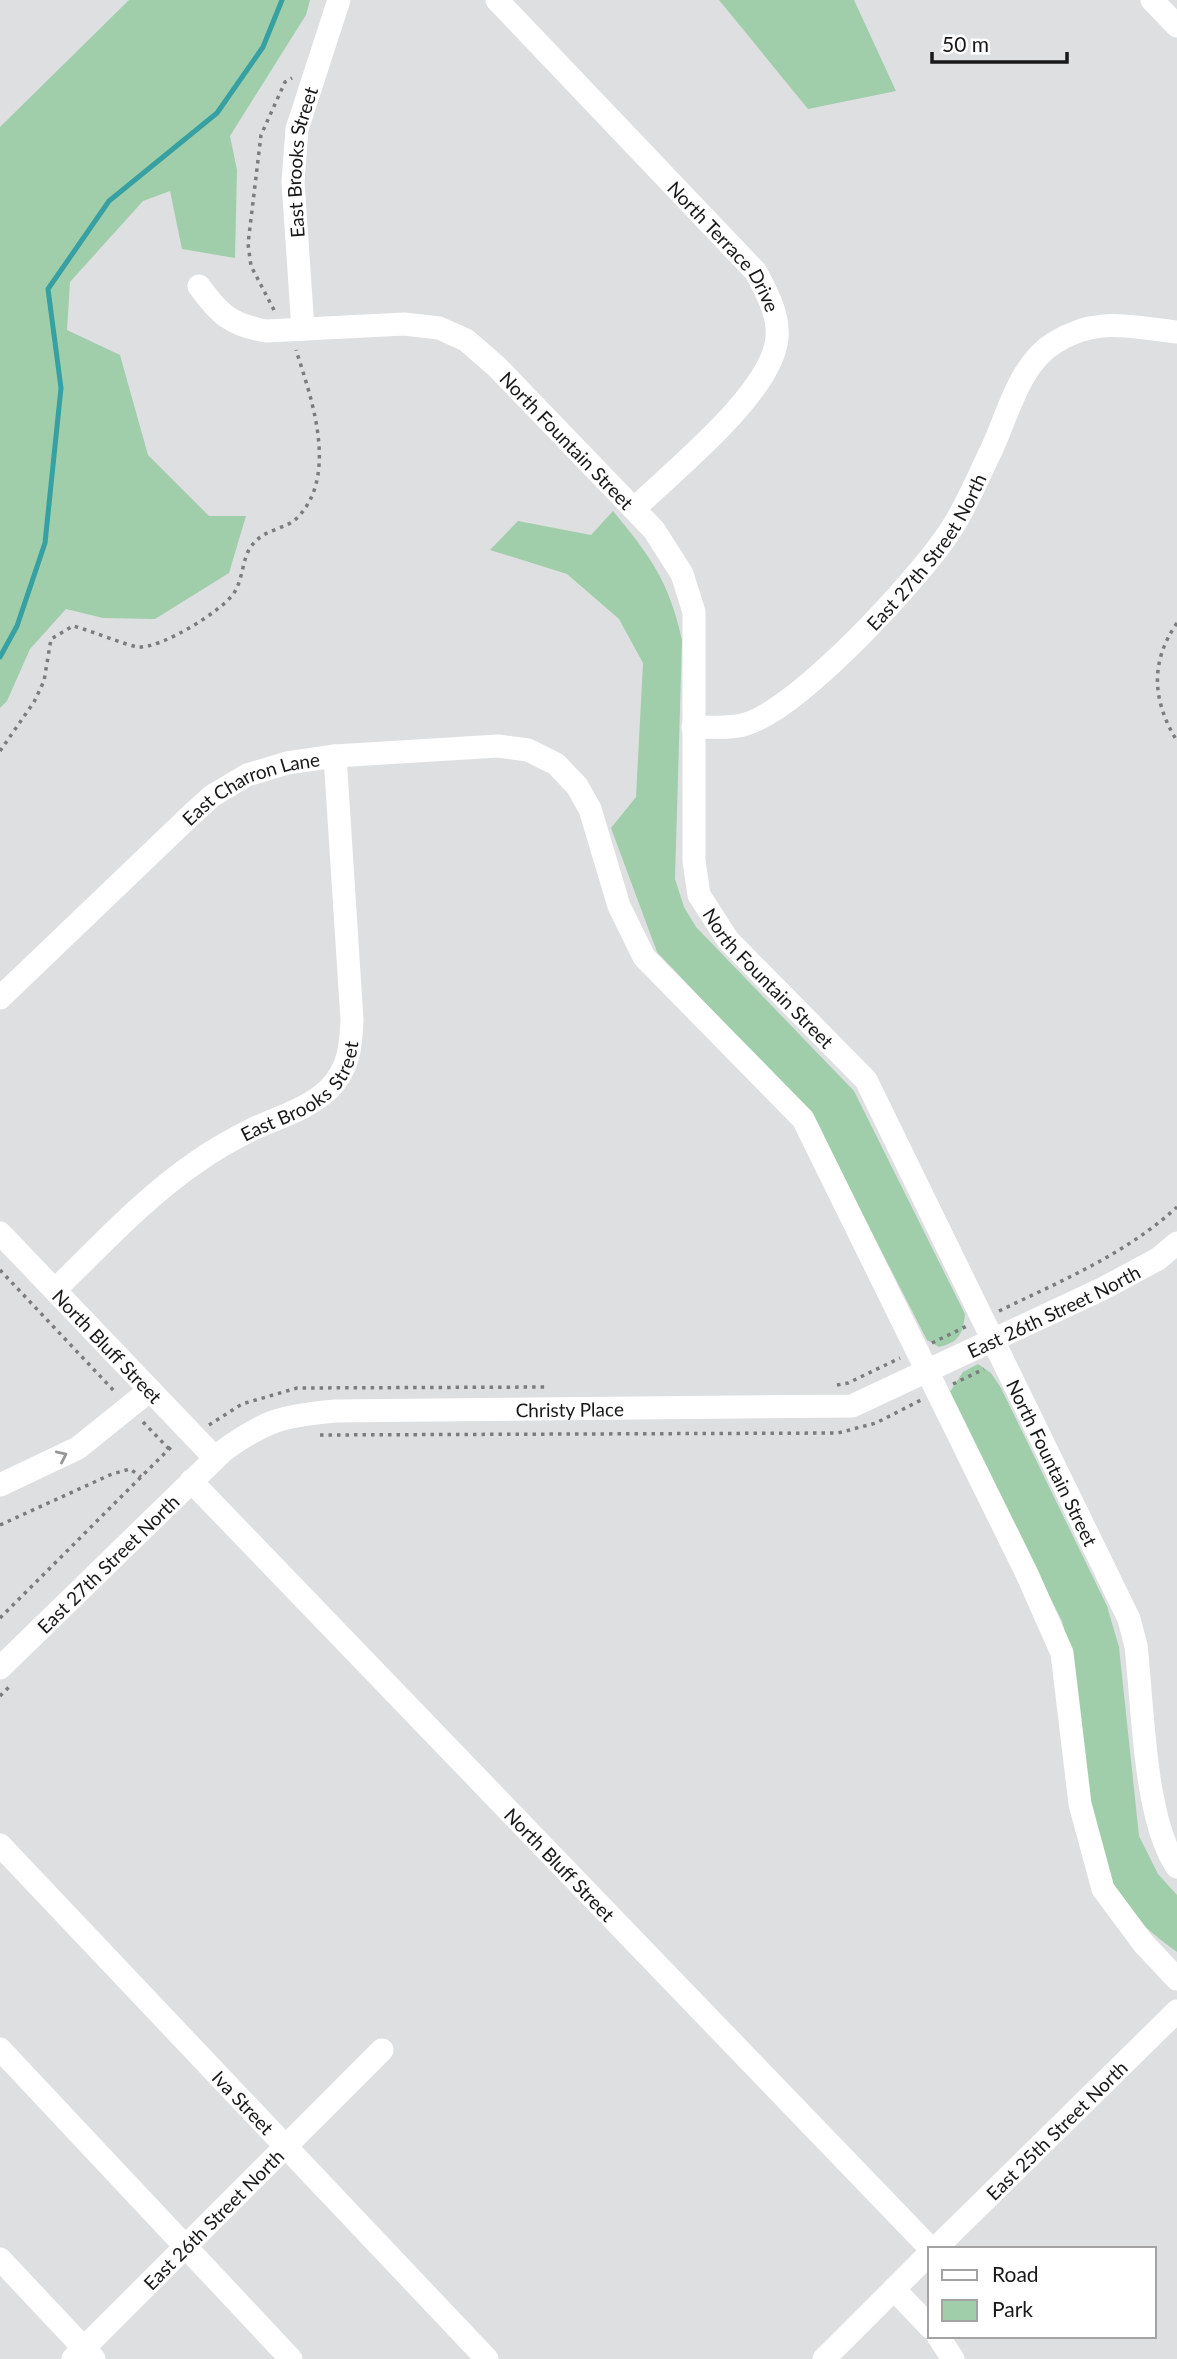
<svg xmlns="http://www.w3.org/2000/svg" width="1177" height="2359" viewBox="0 0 1177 2359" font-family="Lato,sans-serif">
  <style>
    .green { fill: #a0ceaa }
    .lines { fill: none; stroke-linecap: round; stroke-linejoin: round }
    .stream { stroke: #36a0a2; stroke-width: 5 }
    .path { stroke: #7c7c7e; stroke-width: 3.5; stroke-dasharray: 3.5 5; stroke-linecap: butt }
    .minor { stroke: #fff; stroke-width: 23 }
    .oneway { stroke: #979798 }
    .labels { text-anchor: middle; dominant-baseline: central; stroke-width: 5; stroke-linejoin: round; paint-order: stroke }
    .street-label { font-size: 19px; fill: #181819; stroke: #fff }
  </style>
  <rect width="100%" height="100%" fill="#dedfe1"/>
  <g class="green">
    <path d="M 129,0 L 310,0 L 306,15 L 230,136 L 237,170 L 235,258 L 182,249 L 170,191 L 143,201 L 70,282 L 67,330 L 120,355 L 148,455 L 209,516 L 246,516 L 229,573 L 155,619 L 103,618 L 66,609 L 30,649 L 7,701 L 0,708 L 0,127 Z"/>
    <path d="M 719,0 L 854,0 L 896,91 L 808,109 Z"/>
    <path d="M 613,511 C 650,556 669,581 682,640 L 675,879 L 684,907 L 696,927 L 854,1091 L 965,1314 C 963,1334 959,1342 939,1347 L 927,1340 L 811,1114 L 657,952 L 611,828 L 636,797 L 643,663 L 619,619 L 567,574 L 490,550 L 518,521 L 591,535 Z"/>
    <path d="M 978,1364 L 991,1373 L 1001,1388 L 1107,1606 L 1119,1647 L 1139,1836 L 1158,1874 L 1177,1895 L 1177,1952 C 1156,1937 1129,1915 1116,1892 C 1074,1819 1084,1704 1062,1621 L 948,1395 L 963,1372 Z"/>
  </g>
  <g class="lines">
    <path class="stream" d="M 0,657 L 17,626 L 45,543 L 61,388 L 48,289 L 109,201 L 217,113 L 263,47 L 282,0"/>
    <g class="path">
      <path d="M 274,310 L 251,266 L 248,244 L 261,135 L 285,82 L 292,78"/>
      <path d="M 1177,623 C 1149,663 1153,702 1177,741"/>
      <path d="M 0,751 L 34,702 L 44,681 L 51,639 L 73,626 C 90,630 127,646 139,647 C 162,648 222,611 234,593 C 243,579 242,561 250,548 C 264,527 285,531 298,517 C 339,474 311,397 296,350"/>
      <path d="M 0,1270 L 116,1393"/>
      <path d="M 999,1311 C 1061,1281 1126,1254 1177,1207"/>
      <path d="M 932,1343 L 967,1326"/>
      <path d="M 953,1384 L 984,1369"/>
      <path d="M 837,1385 L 848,1383 L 900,1358"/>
      <path d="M 143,1422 L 169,1449"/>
      <path d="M 209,1425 L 242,1404 L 297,1388 L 549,1387"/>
      <path d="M 320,1435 L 838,1433 L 876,1423 L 921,1400"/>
      <path d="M 0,1525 L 112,1474 L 130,1469 L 141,1477"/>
      <path d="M 0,1618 L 174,1444"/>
      <path d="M 0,1696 L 11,1685"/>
    </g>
    <g class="minor">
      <path id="s1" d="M 497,0 L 756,272 C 767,293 779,314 777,338 C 772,393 674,470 634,509"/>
      <path d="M 1152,0 L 1177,26"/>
      <path id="s2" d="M 199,286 C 219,314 231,325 266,331 L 404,324 L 439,328 L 466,340 L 497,367 L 654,530 L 682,574 L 694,612 L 694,861 L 699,895 L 728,940 L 866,1080 L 1129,1619 L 1136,1646 C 1143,1706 1144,1820 1177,1867"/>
      <path id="s3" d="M 303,329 L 293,182 L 297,129 L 339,0"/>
      <path id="s4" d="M 693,727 C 710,727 731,729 746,724 C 800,708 921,577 952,528 C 966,506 977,480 988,457 C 1007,420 1017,366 1054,343 C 1097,316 1129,327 1177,332"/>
      <path id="s5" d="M 0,998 L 190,816 L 212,796 L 247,775 L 287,763 L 335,756 L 498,746 L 528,750 L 556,764 L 577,786 L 590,809 L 619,906 L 644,957 L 803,1119 L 1027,1574 L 1062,1653 L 1080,1804 L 1103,1889 L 1143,1943 L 1177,1979"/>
      <path id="s6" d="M 0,1233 L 215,1458"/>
      <path id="s7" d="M 55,1290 C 100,1246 145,1197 198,1161 C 215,1149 235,1138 253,1129 C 279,1117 308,1109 329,1089 C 349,1069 351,1046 352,1020 L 335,756"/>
      <path id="s8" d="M 191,1481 L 931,2249"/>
      <path d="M 0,1485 L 78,1448 L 150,1390"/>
      <path id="s9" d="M 0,1668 L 223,1451 C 266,1420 282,1416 335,1411 L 852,1406 L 1102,1289 L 1158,1259 L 1177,1243"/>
      <path id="s10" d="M 0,1845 L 487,2359"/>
      <path d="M 0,2049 L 291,2359"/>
      <path id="s11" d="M 935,2249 L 1177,2011"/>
      <path d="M 0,2259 L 94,2359"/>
      <path d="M 894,2289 L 930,2327"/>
      <path d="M 938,2336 L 953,2359"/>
      <path id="s12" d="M 73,2359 L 382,2050"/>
      <path d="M 824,2359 L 930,2253"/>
    </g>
  </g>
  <defs><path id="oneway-chevron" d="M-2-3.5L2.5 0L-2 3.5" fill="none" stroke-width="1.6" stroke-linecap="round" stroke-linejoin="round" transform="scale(1.75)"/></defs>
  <use class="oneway" href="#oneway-chevron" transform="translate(62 1456) rotate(-25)"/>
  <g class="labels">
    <g class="street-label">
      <text stroke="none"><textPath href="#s3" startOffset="168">East Brooks Street</textPath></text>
      <text stroke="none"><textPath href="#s1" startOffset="336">North Terrace Drive</textPath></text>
      <text stroke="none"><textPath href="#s2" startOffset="429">North Fountain Street</textPath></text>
      <text stroke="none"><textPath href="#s4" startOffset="306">East 27th Street North</textPath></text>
      <text stroke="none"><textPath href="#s5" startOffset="332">East Charron Lane</textPath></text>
      <text stroke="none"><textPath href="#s2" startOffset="1038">North Fountain Street</textPath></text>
      <text stroke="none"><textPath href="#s7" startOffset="320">East Brooks Street</textPath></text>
      <text stroke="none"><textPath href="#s9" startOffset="1172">East 26th Street North</textPath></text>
      <text stroke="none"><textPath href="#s6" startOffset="156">North Bluff Street</textPath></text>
      <text stroke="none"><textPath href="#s9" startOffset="667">Christy Place</textPath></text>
      <text stroke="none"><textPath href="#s2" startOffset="1605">North Fountain Street</textPath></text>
      <text stroke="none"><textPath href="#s9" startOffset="150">East 27th Street North</textPath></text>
      <text stroke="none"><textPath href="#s8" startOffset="532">North Bluff Street</textPath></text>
      <text stroke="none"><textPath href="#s10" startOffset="354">Iva Street</textPath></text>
      <text stroke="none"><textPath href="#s11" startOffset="170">East 25th Street North</textPath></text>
      <text stroke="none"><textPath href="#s12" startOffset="198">East 26th Street North</textPath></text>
    </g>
  </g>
  <rect x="928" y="2247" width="228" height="91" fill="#ffffff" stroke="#a3a3a3" stroke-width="2"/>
  <rect x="942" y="2270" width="35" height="10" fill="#ffffff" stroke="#a3a3a3" stroke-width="2"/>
  <text x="992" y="2282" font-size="21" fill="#181819">Road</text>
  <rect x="942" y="2300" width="35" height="21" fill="#a0ceaa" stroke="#a3a3a3" stroke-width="2"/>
  <text x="992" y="2317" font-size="21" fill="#181819">Park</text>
  <path d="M932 52v10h135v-10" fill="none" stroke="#181819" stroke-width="3.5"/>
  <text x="942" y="52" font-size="21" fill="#181819" stroke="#ffffff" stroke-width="5" paint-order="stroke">50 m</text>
</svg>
